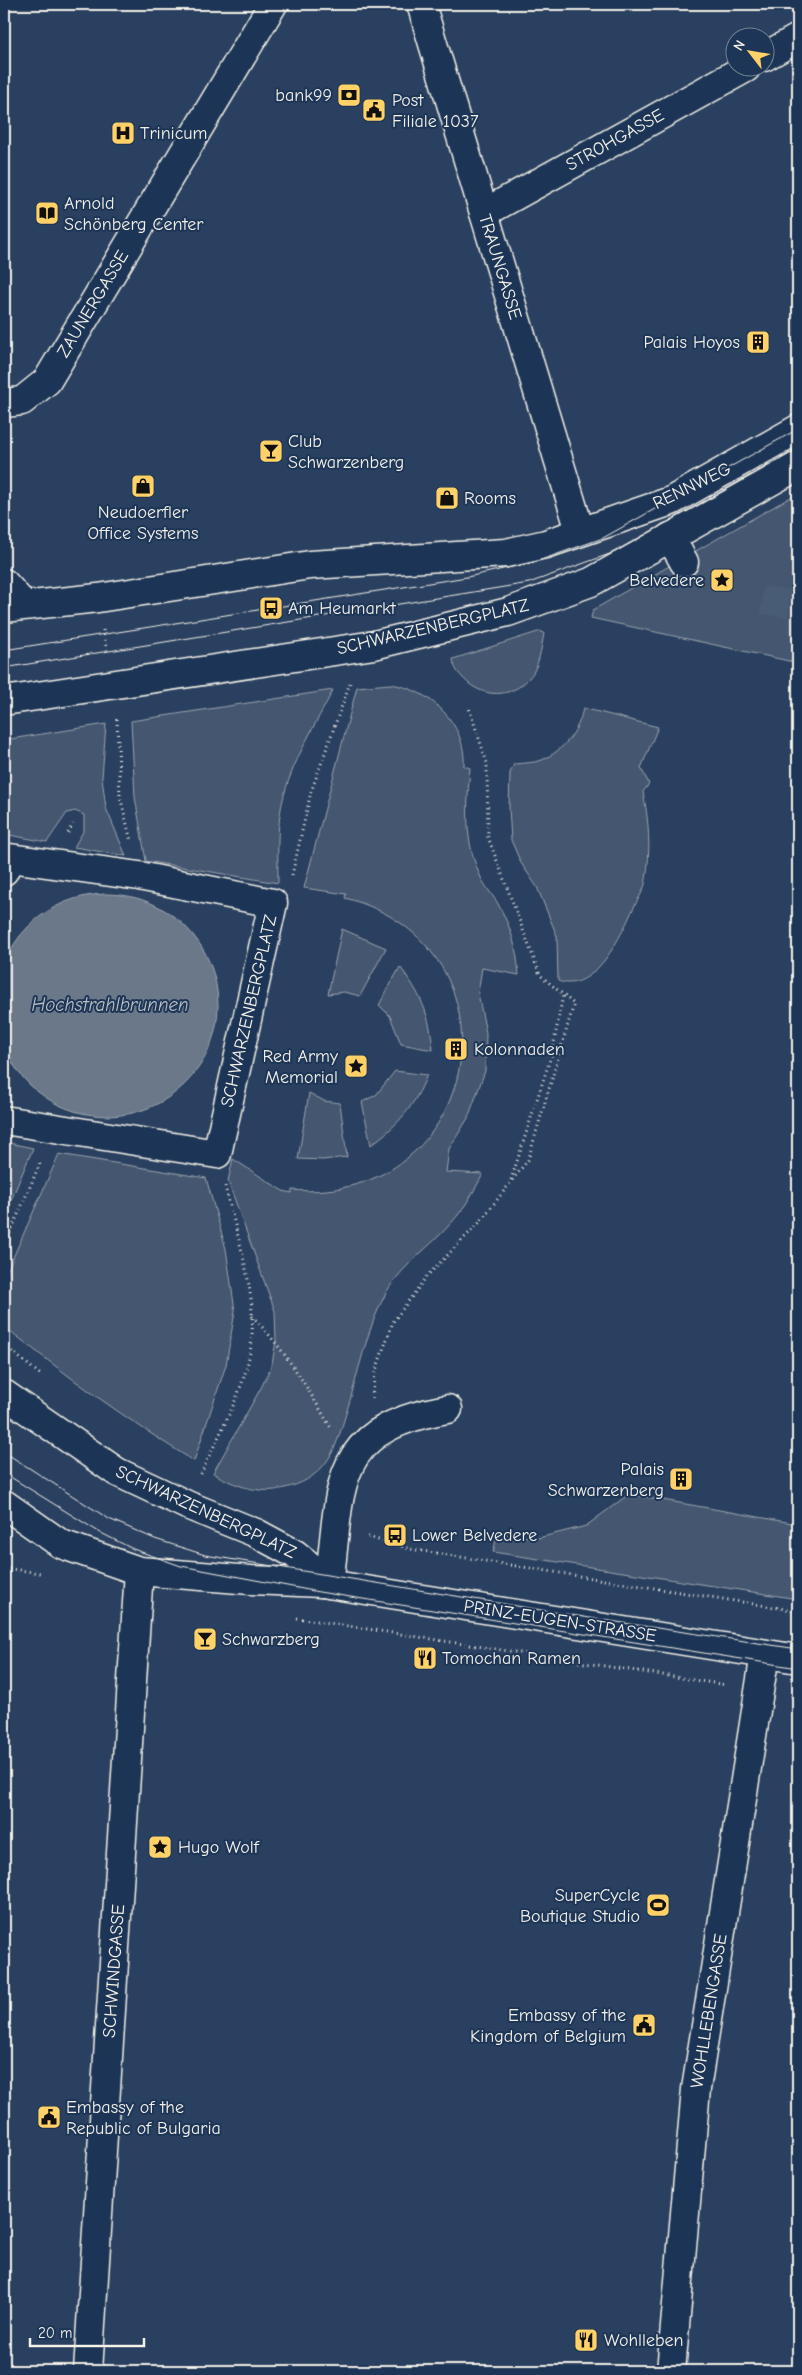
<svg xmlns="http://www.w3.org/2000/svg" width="802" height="2375" viewBox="0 0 802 2375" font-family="'Comic Neue',sans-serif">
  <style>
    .green { fill: #445771; stroke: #9ca4ac }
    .water { fill: #6a788a; stroke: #a1a8b0 }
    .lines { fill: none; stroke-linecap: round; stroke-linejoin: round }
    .minor-tunnel { stroke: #485b74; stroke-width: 28; stroke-dasharray: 28 14; stroke-linecap: butt }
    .minor-casing { stroke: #f4f1e8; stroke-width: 31 }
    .major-casing { stroke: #f4f1e8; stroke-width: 31 }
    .path { stroke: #f4f1e8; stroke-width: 3; stroke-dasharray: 1 4; stroke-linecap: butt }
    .minor { stroke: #1d3557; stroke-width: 28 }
    .major { stroke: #1d3557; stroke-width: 28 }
    .tram { stroke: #f4f1e8; stroke-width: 1 }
    .labels { text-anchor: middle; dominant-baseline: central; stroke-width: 4; stroke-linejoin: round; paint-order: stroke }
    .poi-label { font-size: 18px; fill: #f4f1e8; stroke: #1d3557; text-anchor: start }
    .street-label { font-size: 18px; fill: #f4f1e8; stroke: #1d3557 }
    .water-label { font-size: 19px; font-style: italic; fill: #bdc1c2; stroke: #1d3557 }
  </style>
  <rect width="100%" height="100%" fill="#2a4060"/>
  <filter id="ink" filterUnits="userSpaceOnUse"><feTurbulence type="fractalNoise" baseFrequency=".02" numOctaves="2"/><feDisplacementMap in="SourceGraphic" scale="10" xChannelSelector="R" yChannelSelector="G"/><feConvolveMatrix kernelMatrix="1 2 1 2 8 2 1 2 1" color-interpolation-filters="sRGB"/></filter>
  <g filter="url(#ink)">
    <g class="green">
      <path d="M 798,493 L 798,663 L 591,618 L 593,610 L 671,565 L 684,562 L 696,555 L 694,552 Z"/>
      <path d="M 541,631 L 544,634 C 541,648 539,668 529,678 C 511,699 482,698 464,679 C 458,673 454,668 453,659 Z"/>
      <path d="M 390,684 C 430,689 467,724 464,766 L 470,768 C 467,805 464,839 479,873 C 483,884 491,893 497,902 C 512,929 516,945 519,975 L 482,968 L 478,993 L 486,1033 L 485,1071 L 468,1118 L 449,1149 L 446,1172 L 483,1174 C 474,1191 465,1208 452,1222 C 432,1246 404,1263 387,1291 C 366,1329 358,1376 345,1417 C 340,1433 335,1452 324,1465 C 313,1478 301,1484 285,1488 C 260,1495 235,1486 213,1473 L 262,1386 L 272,1364 L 276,1341 L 275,1311 L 228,1181 L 233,1159 L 283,1191 L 292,1193 L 292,1190 C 483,1207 529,946 345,898 L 346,894 L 304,888 L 357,687 Z"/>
      <path d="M 333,690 C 316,724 294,758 284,795 C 276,824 278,854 278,883 L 146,861 L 135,797 L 131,721 Z"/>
      <path d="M 583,708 L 658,727 L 641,768 L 649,784 L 643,792 C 649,821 651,850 646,879 C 645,889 638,899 634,907 C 622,933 595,995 558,981 L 557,936 L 537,887 L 521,863 L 511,840 L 509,808 L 510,773 L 514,764 C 523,763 534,763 542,760 C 564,750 579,731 583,708 Z"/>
      <path d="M 106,724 L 102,778 L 106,808 L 126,856 L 74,847 L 84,830 L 84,815 L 75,811 L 67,813 L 47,842 L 4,834 L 4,740 Z"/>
      <path d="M 342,929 L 386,948 L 360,996 L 344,992 L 328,994 Z"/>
      <path d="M 400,967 C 421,994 430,1015 433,1050 L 401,1044 L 390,1016 L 379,1005 Z"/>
      <path d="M 395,1071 L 427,1075 C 414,1107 399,1124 371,1145 L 362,1102 L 376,1095 Z"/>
      <path d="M 309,1093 L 324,1101 L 340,1103 L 347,1157 L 323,1160 L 298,1159 Z"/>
      <path d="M 4,1142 L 33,1148 L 4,1217 Z"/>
      <path d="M 59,1154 L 206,1178 L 226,1249 L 235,1311 L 226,1365 L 194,1461 C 127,1420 65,1375 4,1326 L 4,1278 Z"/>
      <path d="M 629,1494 L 798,1524 L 798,1599 L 493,1552 L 498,1533 L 538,1538 L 586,1526 Z"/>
    </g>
    <circle class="water" cx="107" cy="1005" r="111"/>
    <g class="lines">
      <path class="minor-tunnel" d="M 762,600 L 798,605"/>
      <g class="minor-casing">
        <g id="minor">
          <path d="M 421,4 L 580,531"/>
          <path d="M 764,57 L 798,38"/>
          <path d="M 484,213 L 746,68"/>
          <path d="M 4,403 L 22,401 L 47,381 L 273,4"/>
          <path d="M 670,537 L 684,562"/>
          <path d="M 4,583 L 23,604"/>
          <path d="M 4,871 L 10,858 L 139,876 L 273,903 L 217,1154 L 4,1120"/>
          <path d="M 4,1394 L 117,1472 L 187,1505 L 256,1533 L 295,1554 L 318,1573 L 322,1583"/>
          <path d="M 4,1504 L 61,1544 L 139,1571 L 251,1580 L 322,1583 L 798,1659"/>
          <path d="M 329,1584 C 342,1486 329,1429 448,1409"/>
          <path d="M 88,2371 L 139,1571"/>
          <path d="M 671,2371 L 696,2089 L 765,1654"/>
        </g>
      </g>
      <g class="major-casing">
        <g id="major">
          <path d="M 4,608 L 98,598 L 310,565 L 506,553 L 546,544 L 671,501 L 798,429"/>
          <path d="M 4,701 L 374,645 L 508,612 L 591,582 L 798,466"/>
        </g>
      </g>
      <g class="path">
        <path d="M 103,630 L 107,651"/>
        <path d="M 117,719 L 120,796 L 131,841"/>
        <path d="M 68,833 L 73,824"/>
        <path d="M 292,875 L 311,792 L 350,683"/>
        <path d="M 511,1180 L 552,1053 L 563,995"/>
        <path d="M 4,1247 L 41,1161"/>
        <path d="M 252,1316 C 285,1350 308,1388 332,1430"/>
        <path d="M 4,1345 L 42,1376"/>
        <path d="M 372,1398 L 375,1373 L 393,1322 L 427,1276 L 479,1223 L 528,1160 L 574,1004 L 540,975 L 488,837 L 487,763 L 469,708"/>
        <path d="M 201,1474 C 219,1433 245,1391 251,1346 C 258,1293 237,1237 225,1186"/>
        <path d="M 368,1537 L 410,1549 L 798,1611"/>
        <path d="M 4,1568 L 40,1573"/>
        <path d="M 297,1618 L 726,1685"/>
        <path d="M 791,1696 L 798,1697"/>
      </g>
      <use href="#minor" class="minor"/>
      <use href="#major" class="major"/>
      <g class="tram">
        <path d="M 4,650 L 467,577 L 535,562 L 603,538 L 798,429"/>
        <path d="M 4,668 L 529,583 L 615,552 L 798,448"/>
        <path d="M 4,1452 L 109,1519 L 155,1539 L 205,1555 L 590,1618 L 798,1649"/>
        <path d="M 4,1473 L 99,1532 L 133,1549 L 181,1566 L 319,1592 L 798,1668"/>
      </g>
    </g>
  </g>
  <defs>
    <g id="bank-square" transform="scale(1.25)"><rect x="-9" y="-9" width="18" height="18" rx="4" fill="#ffd166" stroke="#1d3557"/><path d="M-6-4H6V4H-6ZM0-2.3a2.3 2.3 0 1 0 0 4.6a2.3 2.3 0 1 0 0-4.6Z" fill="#111"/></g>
    <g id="civic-square" transform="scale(1.25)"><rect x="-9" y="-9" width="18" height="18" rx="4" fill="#ffd166" stroke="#1d3557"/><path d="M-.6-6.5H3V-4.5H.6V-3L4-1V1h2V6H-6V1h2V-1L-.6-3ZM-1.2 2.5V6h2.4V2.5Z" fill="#111"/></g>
    <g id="hospital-square" transform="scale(1.25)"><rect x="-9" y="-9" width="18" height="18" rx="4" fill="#ffd166" stroke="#1d3557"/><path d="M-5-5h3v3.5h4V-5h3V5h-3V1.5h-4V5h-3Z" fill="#111"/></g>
    <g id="library-square" transform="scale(1.25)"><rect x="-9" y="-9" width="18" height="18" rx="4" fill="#ffd166" stroke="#1d3557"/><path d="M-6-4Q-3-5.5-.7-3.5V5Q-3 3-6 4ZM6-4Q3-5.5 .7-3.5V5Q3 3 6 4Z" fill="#111"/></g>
    <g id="building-square" transform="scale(1.25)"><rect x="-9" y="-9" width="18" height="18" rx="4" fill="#ffd166" stroke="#1d3557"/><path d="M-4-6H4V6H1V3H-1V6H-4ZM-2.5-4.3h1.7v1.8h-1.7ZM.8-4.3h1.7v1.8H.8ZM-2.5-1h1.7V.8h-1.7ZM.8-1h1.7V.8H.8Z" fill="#111"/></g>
    <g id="bar-square" transform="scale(1.25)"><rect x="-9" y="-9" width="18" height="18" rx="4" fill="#ffd166" stroke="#1d3557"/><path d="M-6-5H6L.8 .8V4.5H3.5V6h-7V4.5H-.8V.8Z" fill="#111"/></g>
    <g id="shop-square" transform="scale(1.25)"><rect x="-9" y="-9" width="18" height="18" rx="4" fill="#ffd166" stroke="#1d3557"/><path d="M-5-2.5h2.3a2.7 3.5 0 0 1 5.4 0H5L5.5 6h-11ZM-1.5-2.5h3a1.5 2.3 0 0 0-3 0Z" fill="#111"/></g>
    <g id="sight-square" transform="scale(1.25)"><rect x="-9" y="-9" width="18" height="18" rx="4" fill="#ffd166" stroke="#1d3557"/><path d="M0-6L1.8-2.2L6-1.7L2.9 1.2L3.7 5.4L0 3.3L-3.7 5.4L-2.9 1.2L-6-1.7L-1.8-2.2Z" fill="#111"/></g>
    <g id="bus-square" transform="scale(1.25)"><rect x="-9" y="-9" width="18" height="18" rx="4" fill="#ffd166" stroke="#1d3557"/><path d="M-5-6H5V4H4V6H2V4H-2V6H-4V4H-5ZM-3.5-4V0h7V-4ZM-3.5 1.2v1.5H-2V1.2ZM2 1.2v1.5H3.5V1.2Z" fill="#111"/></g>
    <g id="restaurant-square" transform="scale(1.25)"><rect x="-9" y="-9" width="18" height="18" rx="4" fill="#ffd166" stroke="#1d3557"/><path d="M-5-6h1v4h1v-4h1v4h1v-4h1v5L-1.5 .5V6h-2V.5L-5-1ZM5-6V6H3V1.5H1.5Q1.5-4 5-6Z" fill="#111"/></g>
    <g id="stadium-square" transform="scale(1.25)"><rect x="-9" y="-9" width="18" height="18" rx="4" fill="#ffd166" stroke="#1d3557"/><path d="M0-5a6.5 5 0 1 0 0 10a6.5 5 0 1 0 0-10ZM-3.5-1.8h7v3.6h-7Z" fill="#111"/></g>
  </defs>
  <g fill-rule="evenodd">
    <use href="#bank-square" x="349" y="95"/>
    <use href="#civic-square" x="374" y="110"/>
    <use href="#hospital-square" x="123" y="133"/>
    <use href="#library-square" x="47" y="213"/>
    <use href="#building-square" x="758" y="342"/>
    <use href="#bar-square" x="271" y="451"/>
    <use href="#shop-square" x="143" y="486"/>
    <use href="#shop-square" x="447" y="498"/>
    <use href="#sight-square" x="722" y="580"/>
    <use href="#bus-square" x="271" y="608"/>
    <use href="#building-square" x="456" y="1049"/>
    <use href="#sight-square" x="356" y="1066"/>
    <use href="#building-square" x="681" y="1479"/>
    <use href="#bus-square" x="395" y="1535"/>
    <use href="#bar-square" x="205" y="1639"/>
    <use href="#restaurant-square" x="425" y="1658"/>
    <use href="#sight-square" x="160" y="1847"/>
    <use href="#stadium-square" x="658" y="1905"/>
    <use href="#civic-square" x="644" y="2025"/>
    <use href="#civic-square" x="49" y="2117"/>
    <use href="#restaurant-square" x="586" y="2340"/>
  </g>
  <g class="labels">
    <g class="poi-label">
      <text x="332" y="95" text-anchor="end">bank99</text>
      <text x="392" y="100">Post<tspan x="392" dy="21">Filiale 1037</tspan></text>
      <text x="140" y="133">Trinicum</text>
      <text x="64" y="203">Arnold<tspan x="64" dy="21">Schönberg Center</tspan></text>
      <text x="740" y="342" text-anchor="end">Palais Hoyos</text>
      <text x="288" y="441">Club<tspan x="288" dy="21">Schwarzenberg</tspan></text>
      <text x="464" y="498">Rooms</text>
      <text x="143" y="512" text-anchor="middle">Neudoerfler<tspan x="143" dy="21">Office Systems</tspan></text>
      <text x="704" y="580" text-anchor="end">Belvedere</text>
      <text x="288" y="608">Am Heumarkt</text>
      <text x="474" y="1049">Kolonnaden</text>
      <text x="338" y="1056" text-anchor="end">Red Army<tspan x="338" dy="21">Memorial</tspan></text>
      <text x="664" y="1469" text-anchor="end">Palais<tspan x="664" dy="21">Schwarzenberg</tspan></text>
      <text x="412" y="1535">Lower Belvedere</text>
      <text x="222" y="1639">Schwarzberg</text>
      <text x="442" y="1658">Tomochan Ramen</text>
      <text x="178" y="1847">Hugo Wolf</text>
      <text x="640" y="1895" text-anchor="end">SuperCycle<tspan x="640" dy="21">Boutique Studio</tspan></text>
      <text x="626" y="2015" text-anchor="end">Embassy of the<tspan x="626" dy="21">Kingdom of Belgium</tspan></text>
      <text x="66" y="2107">Embassy of the<tspan x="66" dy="21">Republic of Bulgaria</tspan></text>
      <text x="604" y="2340">Wohlleben</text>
    </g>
    <g class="street-label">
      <text transform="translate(615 140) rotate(-29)">STROHGASSE</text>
      <text transform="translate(500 267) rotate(73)">TRAUNGASSE</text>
      <text transform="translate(93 304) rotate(-59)">ZAUNERGASSE</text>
      <text transform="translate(692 486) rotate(-26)">RENNWEG</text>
      <text transform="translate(433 627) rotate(-13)">SCHWARZENBERGPLATZ</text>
      <text transform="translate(249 1011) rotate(-77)">SCHWARZENBERGPLATZ</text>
      <text transform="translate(206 1512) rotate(25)">SCHWARZENBERGPLATZ</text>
      <text transform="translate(560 1621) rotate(9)">PRINZ-EUGEN-STRASSE</text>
      <text transform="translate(114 1971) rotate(-86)">SCHWINDGASSE</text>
      <text transform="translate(709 2011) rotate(-81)">WOHLLEBENGASSE</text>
    </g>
    <g class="water-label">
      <text x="110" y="1005">Hochstrahlbrunnen</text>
    </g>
  </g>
  <rect width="802" height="2375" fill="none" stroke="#1d3557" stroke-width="20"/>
  <rect x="10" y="10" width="782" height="2355" fill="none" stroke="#f4f1e8" stroke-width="2" filter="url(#ink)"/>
  <g transform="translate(750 52) rotate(301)"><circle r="24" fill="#1d3557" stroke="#738091"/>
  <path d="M0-4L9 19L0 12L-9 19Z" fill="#ffd166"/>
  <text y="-8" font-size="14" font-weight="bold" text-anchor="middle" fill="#f4f1e8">N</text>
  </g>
  <path d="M30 2338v8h114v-8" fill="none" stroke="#f4f1e8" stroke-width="2.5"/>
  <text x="38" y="2338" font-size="15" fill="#f4f1e8" stroke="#1d3557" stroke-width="4" paint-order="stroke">20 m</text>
</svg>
